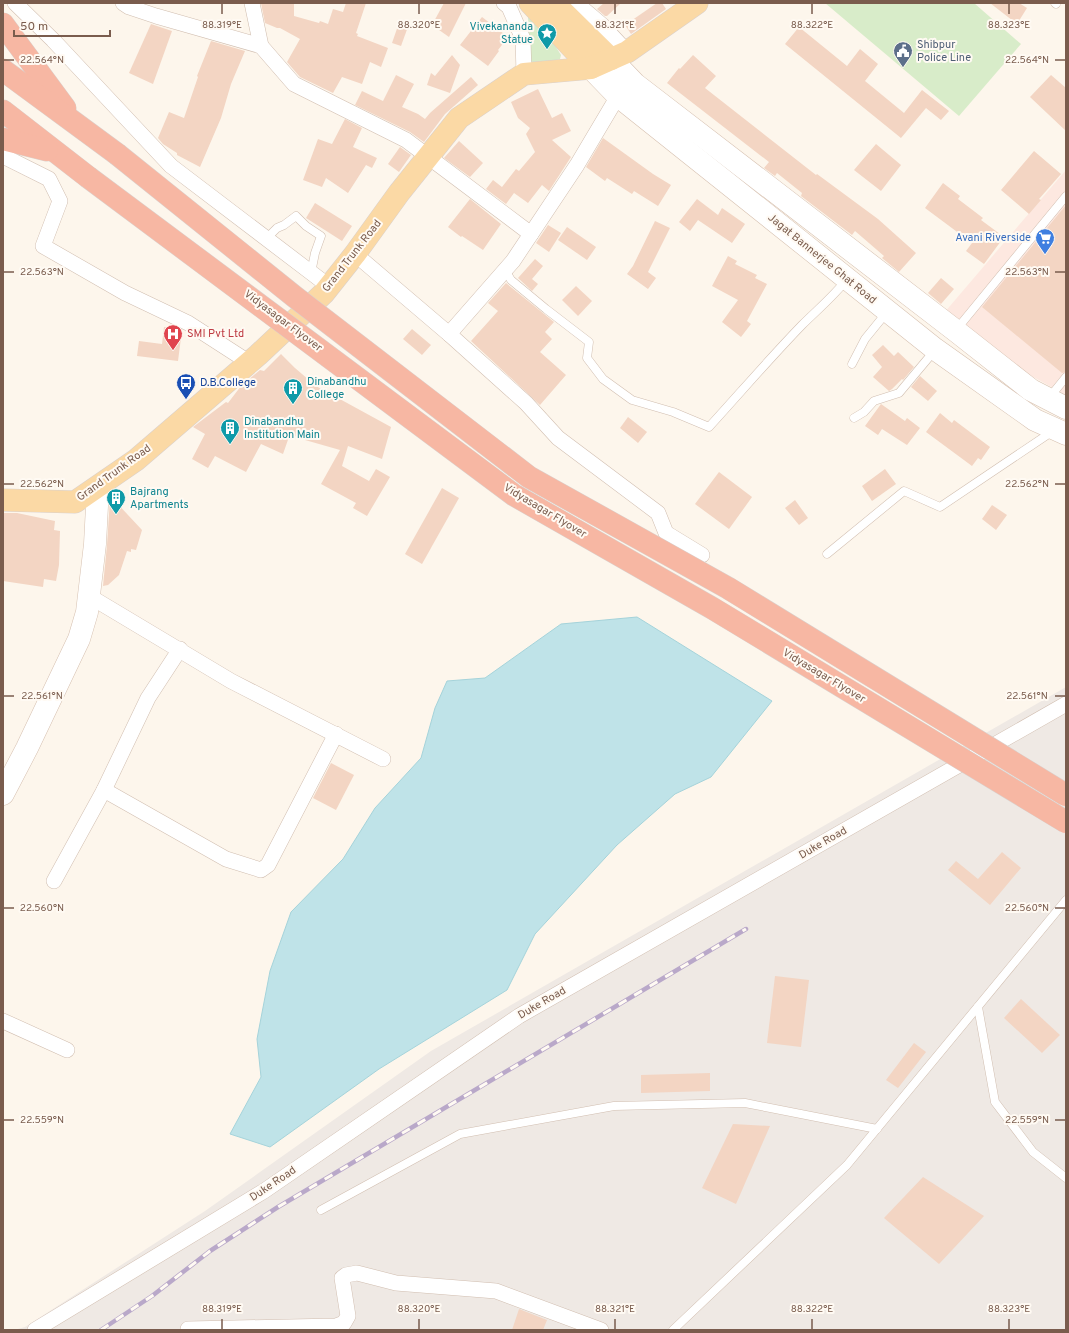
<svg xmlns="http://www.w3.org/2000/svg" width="1069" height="1333" viewBox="0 0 1069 1333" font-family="Overpass,sans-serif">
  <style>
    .commercial { fill: #fde8e0 }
    .industrial { fill: #efe9e4 }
    .green { fill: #d8ecc9 }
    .water { fill: #bfe3e8; stroke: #a5d3da }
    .building { fill: #f3d5c3 }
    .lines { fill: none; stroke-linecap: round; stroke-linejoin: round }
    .lane-casing { stroke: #d1beb0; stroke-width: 9 }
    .street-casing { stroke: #d1beb0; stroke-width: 16 }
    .secondary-casing { stroke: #d6c0b0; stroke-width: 23 }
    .primary-casing { stroke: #dad1cd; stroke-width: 23 }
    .highway-casing { stroke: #dad1cd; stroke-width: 23 }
    .lane { stroke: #fff; stroke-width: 8 }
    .street { stroke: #fff; stroke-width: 15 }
    .secondary { stroke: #fff; stroke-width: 22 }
    .primary { stroke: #fbd9a5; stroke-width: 22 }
    .highway { stroke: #f7b7a3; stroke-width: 22 }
    .rail-casing { stroke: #b9a8c9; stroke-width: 4.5 }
    .rail { stroke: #fffaf3; stroke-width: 3; stroke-dasharray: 9; stroke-linecap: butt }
    .highway-bridge-casing { stroke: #dad1cd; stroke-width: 23; stroke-linecap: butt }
    .highway-bridge { stroke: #f7b7a3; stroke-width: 22 }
    .ticks { fill: none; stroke: #7a5c4d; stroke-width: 1.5 }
    .labels { text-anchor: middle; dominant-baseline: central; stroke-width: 4; stroke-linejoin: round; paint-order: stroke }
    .culture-label { font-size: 11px; fill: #0d838f; stroke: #fffaf3; text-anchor: start }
    .service-label { font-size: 11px; fill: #4e5e75; stroke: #fffaf3; text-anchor: start }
    .shop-label { font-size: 11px; fill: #366cbe; stroke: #fffaf3; text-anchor: end }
    .street-label { font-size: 11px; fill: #7a5c4d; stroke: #fffaf3 }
    .health-label { font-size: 11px; fill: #be3a42; stroke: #fffaf3; text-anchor: start }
    .transit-label { font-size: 11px; fill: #164399; stroke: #fffaf3; text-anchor: start }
    .ticks-label { font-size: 10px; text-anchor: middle; fill: #7a5c4d; stroke: #fffaf3; stroke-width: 4; stroke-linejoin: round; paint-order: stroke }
  </style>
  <rect width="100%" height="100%" fill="#fdf6ec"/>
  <path class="commercial" d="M 1066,170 L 1066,395 L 1028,374 L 944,313 Z"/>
  <path class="industrial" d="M 1066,687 L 1066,1330 L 14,1330 L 25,1327 L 205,1211 L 431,1051 Z"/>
  <g class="green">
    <path d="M 825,3 L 974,3 L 1021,44 L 959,116 Z"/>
    <path d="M 528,17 L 550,38 L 561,55 L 560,59 L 535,67 L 531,64 Z"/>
  </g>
  <path class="water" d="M 637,617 L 772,701 L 711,777 L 675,794 L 617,845 L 535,934 L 507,990 L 379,1069 L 270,1147 L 230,1134 L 261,1077 L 257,1039 L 270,971 L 291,912 L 343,859 L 375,808 L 421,758 L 435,708 L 447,681 L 485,678 L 561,624 Z"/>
  <g class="building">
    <path d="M 261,3 L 294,3 L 294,16 L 319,23 L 320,21 L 328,24 L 333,9 L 343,12 L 346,3 L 366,3 L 356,33 L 358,34 L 357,36 L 388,48 L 381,67 L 370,62 L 362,84 L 342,77 L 333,93 L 300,77 L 287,62 L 300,39 L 280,28 L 277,28 L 265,23 Z"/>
    <path d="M 444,3 L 466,3 L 449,37 L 432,25 Z"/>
    <path d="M 604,3 L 621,3 L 607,16 L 605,16 L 597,9 Z"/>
    <path d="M 657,3 L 662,3 L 666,9 L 631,34 L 625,25 Z"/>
    <path d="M 990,3 L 1019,3 L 1027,8 L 1017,24 Z"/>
    <path d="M 482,17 L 508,37 L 498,50 L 499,51 L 488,66 L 460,45 Z"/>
    <path d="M 400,20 L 409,24 L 401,46 L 392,43 Z"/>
    <path d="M 151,24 L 172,31 L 153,84 L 129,73 Z"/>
    <path d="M 799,27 L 847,66 L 860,49 L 878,64 L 865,81 L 904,113 L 922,90 L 949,111 L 941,120 L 926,108 L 901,138 L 785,44 Z"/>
    <path d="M 211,41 L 245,51 L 231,84 L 221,118 L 200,167 L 177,155 L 177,153 L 163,144 L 158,138 L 169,112 L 184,118 L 198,77 L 197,76 Z"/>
    <path d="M 452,55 L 460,65 L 450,93 L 427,85 L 431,73 L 435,76 Z"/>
    <path d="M 693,55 L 716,76 L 705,88 L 816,175 L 817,174 L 878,219 L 916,253 L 899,272 L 882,258 L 884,256 L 855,231 L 852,235 L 801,196 L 802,193 L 777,173 L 775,176 L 764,168 L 769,162 L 667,83 L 679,68 L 680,69 Z"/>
    <path d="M 396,75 L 414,84 L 402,107 L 418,114 L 425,119 L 430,113 L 471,77 L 478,85 L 445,114 L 424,142 L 410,132 L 355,105 L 362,91 L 383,101 Z"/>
    <path d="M 1051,75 L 1066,88 L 1066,131 L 1030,97 Z"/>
    <path d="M 538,89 L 552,118 L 562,113 L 571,131 L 552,140 L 571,157 L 549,191 L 542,185 L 528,203 L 514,193 L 506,204 L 486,189 L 493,180 L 502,187 L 516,169 L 519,171 L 535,152 L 526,134 L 530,128 L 518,118 L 511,102 Z"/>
    <path d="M 345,119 L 362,128 L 353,147 L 377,158 L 372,168 L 366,165 L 348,193 L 326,178 L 322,187 L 303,180 L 318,139 L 332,144 Z"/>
    <path d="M 603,138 L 653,174 L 671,185 L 658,206 L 634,191 L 632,194 L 607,178 L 605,181 L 586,167 Z"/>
    <path d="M 459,141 L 483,163 L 470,177 L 444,158 Z"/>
    <path d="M 876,144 L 901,165 L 881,191 L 854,170 Z"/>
    <path d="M 400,147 L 411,155 L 399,172 L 388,164 Z"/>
    <path d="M 1034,151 L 1061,174 L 1039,199 L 1041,200 L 1029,214 L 1001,190 Z"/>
    <path d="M 943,183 L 960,196 L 958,199 L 983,218 L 981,220 L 1004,237 L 984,264 L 966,251 L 972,243 L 925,208 Z"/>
    <path d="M 470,199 L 501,224 L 483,250 L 462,236 L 461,237 L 448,227 Z"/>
    <path d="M 697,199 L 718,215 L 722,208 L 745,224 L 732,243 L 698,220 L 690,231 L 679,222 Z"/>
    <path d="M 315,203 L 352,226 L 342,241 L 306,218 Z"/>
    <path d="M 1066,205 L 1066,372 L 1062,373 L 982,307 Z"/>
    <path d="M 655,221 L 670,228 L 648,272 L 656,278 L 648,289 L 627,274 L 633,266 Z"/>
    <path d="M 548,225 L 561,233 L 549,252 L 536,243 Z"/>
    <path d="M 567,227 L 596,247 L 587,260 L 558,240 Z"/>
    <path d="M 728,256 L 737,261 L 735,264 L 757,275 L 755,278 L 767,284 L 747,321 L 751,324 L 741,337 L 722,322 L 738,300 L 712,286 Z"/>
    <path d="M 535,259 L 543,266 L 532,279 L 538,284 L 532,291 L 518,278 Z"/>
    <path d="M 941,278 L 954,289 L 941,304 L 928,293 Z"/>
    <path d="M 506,283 L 554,322 L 545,332 L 552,339 L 540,352 L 566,375 L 540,405 L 471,341 L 498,311 L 488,303 Z"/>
    <path d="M 576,286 L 592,301 L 578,316 L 562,300 Z"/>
    <path d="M 164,327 L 182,330 L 178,361 L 137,356 L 139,341 L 162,344 Z"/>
    <path d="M 412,329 L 431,345 L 422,355 L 403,339 Z"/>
    <path d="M 883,345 L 894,356 L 898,352 L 914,367 L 903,380 L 902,379 L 892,389 L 889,391 L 873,377 L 882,367 L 872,355 Z"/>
    <path d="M 281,354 L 295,368 L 316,386 L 391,427 L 382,459 L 348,446 L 342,466 L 369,481 L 376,469 L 390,477 L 367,516 L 353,508 L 356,503 L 321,484 L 340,450 L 305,440 L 290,434 L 283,454 L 261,444 L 246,472 L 215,456 L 208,468 L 192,459 L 205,434 L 193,427 L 226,402 L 228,403 L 241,386 L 260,370 L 264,371 Z"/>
    <path d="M 920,376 L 937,391 L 928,401 L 911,387 Z"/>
    <path d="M 881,404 L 905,421 L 907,418 L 920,428 L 907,445 L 882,429 L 878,435 L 865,426 Z"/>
    <path d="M 940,413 L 952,423 L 954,420 L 990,447 L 981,460 L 978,458 L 972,466 L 926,432 Z"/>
    <path d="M 628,417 L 647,432 L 638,443 L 620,428 Z"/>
    <path d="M 885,469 L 896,484 L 872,501 L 862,486 Z"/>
    <path d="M 719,472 L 752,497 L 729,529 L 695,504 Z"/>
    <path d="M 442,488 L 459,498 L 422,564 L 405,554 Z"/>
    <path d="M 110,499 L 114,500 L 142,530 L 136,550 L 131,549 L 131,552 L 127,551 L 119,575 L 108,585 L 103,586 L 107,545 Z"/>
    <path d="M 795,500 L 808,518 L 799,525 L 785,508 Z"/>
    <path d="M 992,505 L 1007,515 L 996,530 L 982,519 Z"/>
    <path d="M 3,513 L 17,513 L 55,521 L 54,530 L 60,531 L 59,565 L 56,581 L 44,579 L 43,587 L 3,581 Z"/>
    <path d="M 331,763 L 354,775 L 336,810 L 313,798 Z"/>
    <path d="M 1002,852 L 1021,868 L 990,905 L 948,870 L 956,861 L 978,879 Z"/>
    <path d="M 775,976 L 809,980 L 801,1047 L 767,1043 Z"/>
    <path d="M 1021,999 L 1060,1035 L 1042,1053 L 1004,1018 Z"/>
    <path d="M 914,1043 L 926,1052 L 898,1088 L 886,1080 Z"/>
    <path d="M 710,1073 L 710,1091 L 641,1093 L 641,1075 Z"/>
    <path d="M 733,1124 L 770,1126 L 736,1204 L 702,1188 Z"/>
    <path d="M 923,1177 L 984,1216 L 939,1264 L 884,1218 Z"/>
    <path d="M 519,1309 L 547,1320 L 543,1330 L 512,1330 Z"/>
  </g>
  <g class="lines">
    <g class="lane-casing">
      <g id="lane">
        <path d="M 1055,3 L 1056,4"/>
        <path d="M 266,239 L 277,228 L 284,225 L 296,216 L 306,226 L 321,236 L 315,253 L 311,273"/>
        <path d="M 506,269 L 508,275 L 511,280 L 546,309 L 589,342 L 587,358 L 603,379 L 632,400 L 673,412 L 709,427 C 740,393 770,358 802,325 C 817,310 834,296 847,279"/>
        <path d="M 956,330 L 1066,196"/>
        <path d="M 852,364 L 865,339 L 887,312"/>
        <path d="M 1049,398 L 1066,377"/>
        <path d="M 854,418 L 864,412 L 874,401 L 899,393 L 935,350"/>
        <path d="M 827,554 L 904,491 L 940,507 L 1053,431"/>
        <path d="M 978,1007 L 995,1102 L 1033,1152 L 1066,1178"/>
        <path d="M 321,1210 L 460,1134 L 614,1106 L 745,1103 L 877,1129"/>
        <path d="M 673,1330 L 847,1165 L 1066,900"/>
      </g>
    </g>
    <g class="street-casing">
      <g id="street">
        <path d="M 15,3 L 53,40 L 171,166 L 330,287"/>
        <path d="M 123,3 L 129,7 L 156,16 L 261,46"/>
        <path d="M 252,3 L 261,46 L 294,84 L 406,140 L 531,234"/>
        <path d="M 504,3 L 509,7 L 523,39 L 524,74"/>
        <path d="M 576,3 L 602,25 L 627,52"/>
        <path d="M 3,156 L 49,179 L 60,201 L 43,246 L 125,293 L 188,323 L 250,363"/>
        <path d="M 355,254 L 449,334 L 526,403 L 558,438 L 658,513 L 666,533 L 702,555"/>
        <path d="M 449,334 L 513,261 L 577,165 L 618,96"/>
        <path d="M 89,596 L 231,681 L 383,759"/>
        <path d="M 104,790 L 226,859 L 261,870 L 268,865 L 336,734"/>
        <path d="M 54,881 L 104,790 L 148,698 L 180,649"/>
        <path d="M 3,1021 L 67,1050"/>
        <path d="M 188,1329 L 336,1326 L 344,1323 L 348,1316 L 342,1278 L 346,1275 L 357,1273 L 396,1283 L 496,1291 L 601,1330"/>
        <path d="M 35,1330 L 264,1191 L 519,1016 L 1066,704"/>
      </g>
    </g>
    <g class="secondary-casing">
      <g id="secondary">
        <path d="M 611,59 L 635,84 L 956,331 L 1031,390 L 1066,408"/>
        <path d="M 591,68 L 618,96 L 935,349 L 1035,420 L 1066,434"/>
        <path d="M 3,794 L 27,748 L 79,639 L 87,612 L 95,544 L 98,487"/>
      </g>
    </g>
    <g class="primary-casing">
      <g id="primary">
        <path d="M 530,3 L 591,68"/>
        <path d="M 554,3 L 611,59"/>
        <path d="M 3,500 L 75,502 L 136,460 L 258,355 L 324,293 L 355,254 L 399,193 L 459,118 L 524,74 L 591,68 L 627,52 L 697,3"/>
      </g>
    </g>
    <g class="highway-casing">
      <g id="highway">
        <path d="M 3,24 L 65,108"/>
        <path d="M 3,70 L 117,154"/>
        <path d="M 3,111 L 88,177"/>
        <path d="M 3,139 L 47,150"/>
      </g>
    </g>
    <use href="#lane" class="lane"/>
    <use href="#street" class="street"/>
    <use href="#secondary" class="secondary"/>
    <use href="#primary" class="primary"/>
    <use href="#highway" class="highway"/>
    <g class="rail-casing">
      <path id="rail" d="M 101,1330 L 152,1296 L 210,1251 L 278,1207 L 746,929"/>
    </g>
    <use href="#rail" class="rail"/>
    <g class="highway-bridge-casing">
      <g id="highway-bridge">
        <path d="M 117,154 L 295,297 L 529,477 L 728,588 L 1066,795"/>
        <path d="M 88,177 L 514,495 L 712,608 L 1066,822"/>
      </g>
    </g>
    <use href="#highway-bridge" class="highway-bridge"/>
  </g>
  <path class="ticks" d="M 222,4 L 222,14M 419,4 L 419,14M 615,4 L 615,14M 812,4 L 812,14M 1009,4 L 1009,14M 4,60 L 14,60M 1055,60 L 1065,60M 4,272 L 14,272M 1055,272 L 1065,272M 4,484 L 14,484M 1055,484 L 1065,484M 4,696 L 14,696M 1055,696 L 1065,696M 4,908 L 14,908M 1055,908 L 1065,908M 4,1120 L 14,1120M 1055,1120 L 1065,1120M 222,1319 L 222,1329M 419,1319 L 419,1329M 615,1319 L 615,1329M 812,1319 L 812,1329M 1009,1319 L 1009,1329"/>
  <defs>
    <g id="sight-pin" transform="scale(1)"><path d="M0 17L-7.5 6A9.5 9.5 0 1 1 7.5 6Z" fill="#0f9aa8" stroke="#fffaf3"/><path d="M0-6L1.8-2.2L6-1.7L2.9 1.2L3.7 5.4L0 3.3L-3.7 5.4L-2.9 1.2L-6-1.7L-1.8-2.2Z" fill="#fff"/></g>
    <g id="civic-pin" transform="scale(1)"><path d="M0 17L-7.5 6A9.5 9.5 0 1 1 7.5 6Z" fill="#5c6f8a" stroke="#fffaf3"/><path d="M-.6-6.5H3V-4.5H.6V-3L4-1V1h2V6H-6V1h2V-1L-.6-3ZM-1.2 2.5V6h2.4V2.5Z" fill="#fff"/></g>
    <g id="supermarket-pin" transform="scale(1)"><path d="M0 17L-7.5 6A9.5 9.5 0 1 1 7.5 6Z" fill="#3f7fe0" stroke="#fffaf3"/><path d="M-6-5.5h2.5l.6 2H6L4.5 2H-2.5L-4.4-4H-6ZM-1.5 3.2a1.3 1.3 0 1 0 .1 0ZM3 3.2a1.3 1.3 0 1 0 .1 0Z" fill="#fff"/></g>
    <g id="hospital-pin" transform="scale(1)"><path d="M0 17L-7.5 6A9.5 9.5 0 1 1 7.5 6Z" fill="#e0444e" stroke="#fffaf3"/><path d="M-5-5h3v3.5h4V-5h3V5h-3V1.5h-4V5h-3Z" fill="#fff"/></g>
    <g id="bus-pin" transform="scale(1)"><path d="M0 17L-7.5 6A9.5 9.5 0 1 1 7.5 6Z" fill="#1a4fb4" stroke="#fffaf3"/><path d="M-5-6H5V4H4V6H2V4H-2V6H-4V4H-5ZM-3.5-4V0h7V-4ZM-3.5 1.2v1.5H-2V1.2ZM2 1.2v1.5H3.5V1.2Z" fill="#fff"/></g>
    <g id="building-pin" transform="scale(1)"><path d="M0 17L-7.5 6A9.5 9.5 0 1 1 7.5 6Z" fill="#0f9aa8" stroke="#fffaf3"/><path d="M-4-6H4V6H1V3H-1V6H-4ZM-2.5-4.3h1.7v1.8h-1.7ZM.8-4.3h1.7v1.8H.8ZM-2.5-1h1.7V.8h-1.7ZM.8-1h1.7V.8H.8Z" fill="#fff"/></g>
  </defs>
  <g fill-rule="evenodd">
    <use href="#sight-pin" x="547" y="33"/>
    <use href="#civic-pin" x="903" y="51"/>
    <use href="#supermarket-pin" x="1045" y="238"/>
    <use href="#hospital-pin" x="173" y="334"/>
    <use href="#bus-pin" x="186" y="383"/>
    <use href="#building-pin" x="293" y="388"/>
    <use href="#building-pin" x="230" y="428"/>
    <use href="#building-pin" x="116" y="498"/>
  </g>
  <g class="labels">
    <g class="culture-label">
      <text x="533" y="27" text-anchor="end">Vivekananda<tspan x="533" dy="13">Statue</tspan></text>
      <text x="307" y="382">Dinabandhu<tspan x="307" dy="13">College</tspan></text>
      <text x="244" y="422">Dinabandhu<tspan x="244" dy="13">Institution Main</tspan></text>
      <text x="130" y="492">Bajrang<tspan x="130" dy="13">Apartments</tspan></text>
    </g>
    <g class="service-label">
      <text x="917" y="45">Shibpur<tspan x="917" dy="13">Police Line</tspan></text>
    </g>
    <g class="shop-label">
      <text x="1031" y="238">Avani Riverside</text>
    </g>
    <g class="street-label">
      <text transform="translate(352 256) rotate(-52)">Grand Trunk Road</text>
      <text transform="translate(822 259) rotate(39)">Jagat Bannerjee Ghat Road</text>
      <text transform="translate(283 321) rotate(37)">Vidyasagar Flyover</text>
      <text transform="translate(114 473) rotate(-36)">Grand Trunk Road</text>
      <text transform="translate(545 511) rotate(31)">Vidyasagar Flyover</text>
      <text transform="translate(824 676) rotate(31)">Vidyasagar Flyover</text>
      <text transform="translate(823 843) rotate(-30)">Duke Road</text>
      <text transform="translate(542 1003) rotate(-30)">Duke Road</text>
      <text transform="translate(273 1184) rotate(-34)">Duke Road</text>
    </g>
    <g class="health-label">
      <text x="187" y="334">SMI Pvt Ltd</text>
    </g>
    <g class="transit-label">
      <text x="200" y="383">D.B.College</text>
    </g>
  </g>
  <g class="ticks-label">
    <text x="222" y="28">88.319°E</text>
    <text x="419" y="28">88.320°E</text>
    <text x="615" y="28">88.321°E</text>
    <text x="812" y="28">88.322°E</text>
    <text x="1009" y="28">88.323°E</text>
    <text x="42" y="63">22.564°N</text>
    <text x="1027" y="63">22.564°N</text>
    <text x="42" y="275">22.563°N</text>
    <text x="1027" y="275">22.563°N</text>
    <text x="42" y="487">22.562°N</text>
    <text x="1027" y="487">22.562°N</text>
    <text x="42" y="699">22.561°N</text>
    <text x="1027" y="699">22.561°N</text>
    <text x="42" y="911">22.560°N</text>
    <text x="1027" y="911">22.560°N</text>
    <text x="42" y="1123">22.559°N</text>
    <text x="1027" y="1123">22.559°N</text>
    <text x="222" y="1312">88.319°E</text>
    <text x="419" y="1312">88.320°E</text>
    <text x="615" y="1312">88.321°E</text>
    <text x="812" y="1312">88.322°E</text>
    <text x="1009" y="1312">88.323°E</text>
  </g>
  <rect width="1069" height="1333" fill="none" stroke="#7a5c4d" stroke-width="8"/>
  <path d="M14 30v6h96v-6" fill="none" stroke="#7a5c4d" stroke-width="2"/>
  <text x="20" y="30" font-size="12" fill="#7a5c4d" stroke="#fffaf3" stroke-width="3" paint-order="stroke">50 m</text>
</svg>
